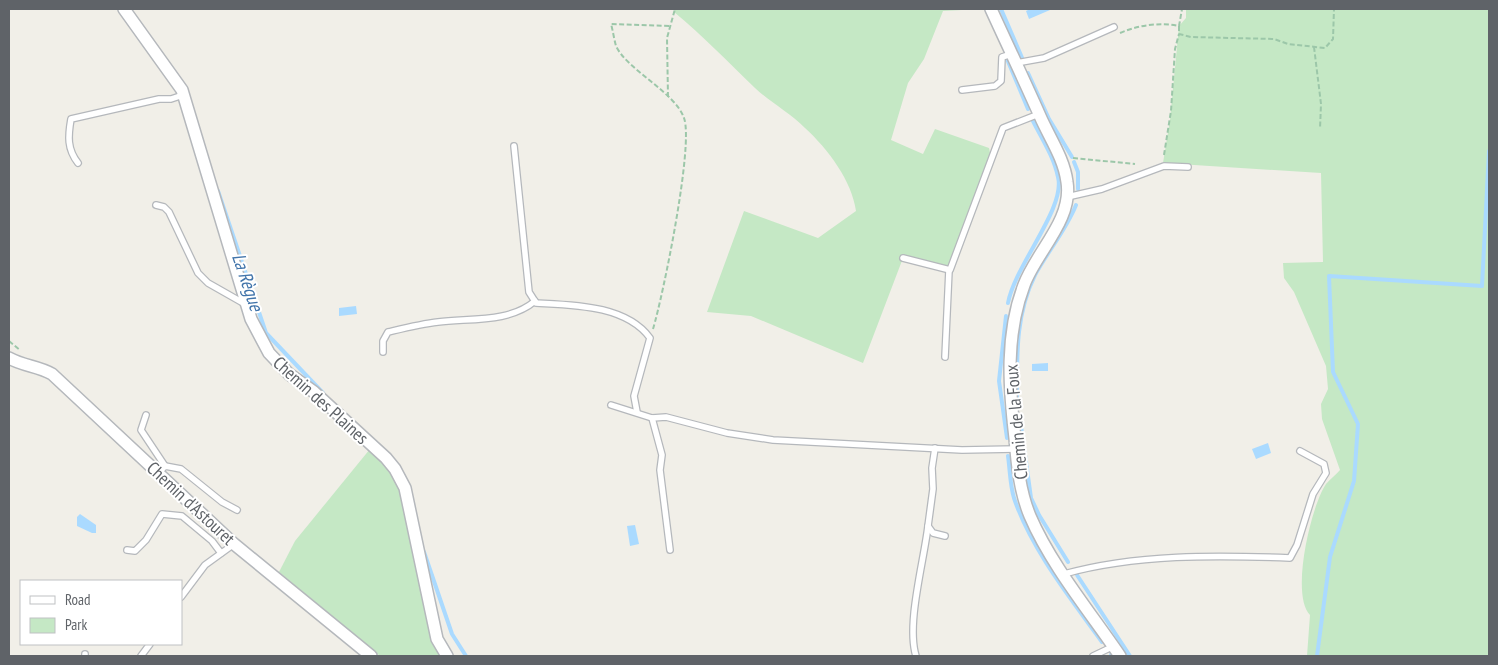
<svg xmlns="http://www.w3.org/2000/svg" width="1498" height="665" viewBox="0 0 1498 665" font-family="'PT Sans Narrow',sans-serif">
  <style>
    .green { fill: #c5e8c5 }
    .water { fill: #aadaff }
    .lines { fill: none; stroke-linecap: round; stroke-linejoin: round }
    .stream { stroke: #aadaff; stroke-width: 4 }
    .service-casing { stroke: #b5b8bc; stroke-width: 8 }
    .minor-casing { stroke: #b5b8bc; stroke-width: 14 }
    .path { stroke: #9cc7a9; stroke-width: 2; stroke-dasharray: 5 2.5; stroke-linecap: butt }
    .service { stroke: #fff; stroke-width: 5.5 }
    .minor { stroke: #fff; stroke-width: 11 }
    .labels { text-anchor: middle; dominant-baseline: central; stroke-width: 4; stroke-linejoin: round; paint-order: stroke }
    .street-label { font-size: 18px; fill: #5f6368; stroke: #fff }
    .water-label { font-size: 19px; font-style: italic; fill: #4174aa; stroke: #fff }
  </style>
  <rect width="100%" height="100%" fill="#f1efe8"/>
  <g class="green">
    <path d="M 675,9 L 981,9 L 943,11 L 924,59 L 908,83 L 891,140 L 923,154 L 935,129 L 989,148 L 992,162 L 950,270 L 903,258 L 863,363 L 751,316 L 707,312 L 744,211 L 818,238 L 856,211 C 852,181 828,149 805,128 C 790,113 770,102 755,88 C 728,62 703,36 674,12 Z"/>
    <path d="M 1186,9 L 1489,9 L 1489,656 L 1307,656 L 1310,615 C 1290,595 1311,506 1326,484 C 1330,479 1336,475 1340,470 L 1322,419 L 1321,404 L 1328,389 L 1326,366 L 1294,292 L 1284,278 L 1283,263 L 1323,262 L 1321,173 L 1163,163 L 1170,120 L 1179,26 L 1186,18 Z"/>
    <path d="M 370,449 L 393,475 L 398,486 L 444,656 L 380,656 L 279,572 L 295,541 Z"/>
  </g>
  <g class="water">
    <path d="M 1030,9 L 1050,9 L 1050,10 L 1029,19 L 1026,11 Z"/>
    <path d="M 356,306 L 357,314 L 339,316 L 339,308 Z"/>
    <path d="M 1048,363 L 1048,371 L 1032,371 L 1032,364 Z"/>
    <path d="M 1268,443 L 1271,453 L 1256,459 L 1252,449 Z"/>
    <path d="M 80,514 L 96,525 L 96,533 L 92,533 L 77,526 L 77,517 Z"/>
    <path d="M 635,525 L 639,544 L 630,546 L 627,526 Z"/>
  </g>
  <g class="lines">
    <g class="stream">
      <path d="M 1001,9 L 1023,60"/>
      <path d="M 1007,59 L 1028,109"/>
      <path d="M 1028,73 L 1049,119 L 1072,157"/>
      <path d="M 1074,162 L 1078,172 L 1078,189"/>
      <path d="M 218,191 L 266,333 L 323,393"/>
      <path d="M 1008,303 C 1015,265 1066,208 1058,177 C 1054,157 1042,139 1033,121"/>
      <path d="M 1006,316 L 999,381 L 1007,438"/>
      <path d="M 1017,401 C 1017,358 1015,315 1035,275 C 1048,251 1066,230 1076,205"/>
      <path d="M 1021,426 L 1031,498 L 1039,515 L 1068,562"/>
      <path d="M 1008,456 C 1010,470 1010,485 1014,498 C 1031,549 1071,599 1102,642"/>
      <path d="M 424,552 L 452,634 L 466,656"/>
      <path d="M 1077,575 L 1130,656"/>
      <path d="M 1111,655 L 1112,656"/>
      <path d="M 1317,656 L 1330,557 L 1354,481 L 1358,424 L 1333,372 L 1329,276 L 1482,286 L 1489,151"/>
    </g>
    <g class="service-casing">
      <g id="service">
        <path d="M 1016,63 L 1044,58 L 1114,27"/>
        <path d="M 962,90 L 995,86 L 1001,81 L 1002,57 L 1012,54"/>
        <path d="M 514,146 L 529,292 L 536,303 C 573,305 626,305 650,338 L 634,396 L 637,412"/>
        <path d="M 78,163 C 67,149 68,136 71,119 L 159,99 L 171,99 L 183,95"/>
        <path d="M 1067,197 L 1102,189 L 1164,166 L 1188,167"/>
        <path d="M 156,205 L 164,207 L 169,212 L 198,273 L 208,283 L 245,304"/>
        <path d="M 903,258 L 950,270 L 1003,128 L 1039,114"/>
        <path d="M 383,352 L 383,341 L 388,332 C 405,328 421,324 438,322 C 470,318 509,323 535,301"/>
        <path d="M 945,357 L 949,270"/>
        <path d="M 611,405 L 652,418 L 666,417 L 727,433 L 773,440 L 962,450 L 1016,449"/>
        <path d="M 146,415 L 141,430 L 165,466"/>
        <path d="M 652,418 L 662,455 L 660,470 L 670,550"/>
        <path d="M 935,448 L 932,468 L 933,489 L 928,526 L 933,533 L 945,536"/>
        <path d="M 159,473 L 165,466 L 181,469 L 222,502 L 237,510"/>
        <path d="M 127,550 L 135,551 L 146,540 L 162,514 L 182,516 L 212,541 L 221,553"/>
        <path d="M 1064,574 C 1136,554 1216,555 1290,558 L 1297,545 L 1313,494 L 1326,473 L 1324,464 L 1300,451"/>
        <path d="M 181,597 L 205,565 L 234,544"/>
        <path d="M 85,654 L 85,656"/>
        <path d="M 141,656 L 150,644"/>
        <path d="M 916,656 C 906,624 924,561 928,526"/>
        <path d="M 1093,656 L 1114,646"/>
      </g>
    </g>
    <g class="minor-casing">
      <g id="minor">
        <path d="M 124,9 L 182,90 L 251,319 L 269,353 L 289,374 L 314,392 L 386,458 L 395,469 L 405,488 L 437,639 L 447,656"/>
        <path d="M 991,9 C 1007,44 1024,80 1040,116 C 1049,137 1064,158 1067,182 C 1073,220 1036,252 1024,285 C 1005,335 1009,387 1015,438 C 1017,465 1020,492 1030,516 C 1051,565 1090,612 1120,656"/>
        <path d="M 9,358 C 23,366 38,366 52,374 L 234,544 L 371,656"/>
      </g>
    </g>
    <g class="path">
      <path d="M 1179,26 L 1179,34 L 1191,37 L 1274,39 L 1288,44 L 1325,48 L 1333,39 L 1334,9"/>
      <path d="M 1120,33 C 1139,25 1160,22 1179,26 L 1182,9"/>
      <path d="M 1314,47 L 1321,104 L 1320,129"/>
      <path d="M 668,97 L 667,38 L 675,9"/>
      <path d="M 1164,155 L 1171,111 L 1175,49 L 1179,34"/>
      <path d="M 1073,158 L 1135,164"/>
      <path d="M 653,329 C 663,296 694,145 684,118 C 675,92 627,70 616,46 C 614,39 613,31 611,24 L 670,26"/>
      <path d="M 9,341 L 20,350"/>
    </g>
    <use href="#service" class="service"/>
    <use href="#minor" class="minor"/>
  </g>
  <g class="labels">
    <g class="street-label">
      <text transform="translate(321 400) rotate(42)">Chemin des Plaines</text>
      <text transform="translate(1016 422) rotate(-95)">Chemin de la Foux</text>
      <text transform="translate(191 503) rotate(43)">Chemin d'Astouret</text>
    </g>
    <g class="water-label">
      <text transform="translate(248 282) rotate(71)">La Règue</text>
    </g>
  </g>
  <rect width="1498" height="665" fill="none" stroke="#5f6368" stroke-width="20"/>
  <rect x="20" y="580" width="162" height="65" fill="#ffffff" stroke="#bfc1c3"/>
  <rect x="30" y="596" width="25" height="8" fill="#ffffff" stroke="#bfc1c3"/>
  <text x="65" y="605" font-size="15" fill="#5f6368">Road</text>
  <rect x="30" y="618" width="25" height="15" fill="#c5e8c5" stroke="#bfc1c3"/>
  <text x="65" y="630" font-size="15" fill="#5f6368">Park</text>
</svg>
